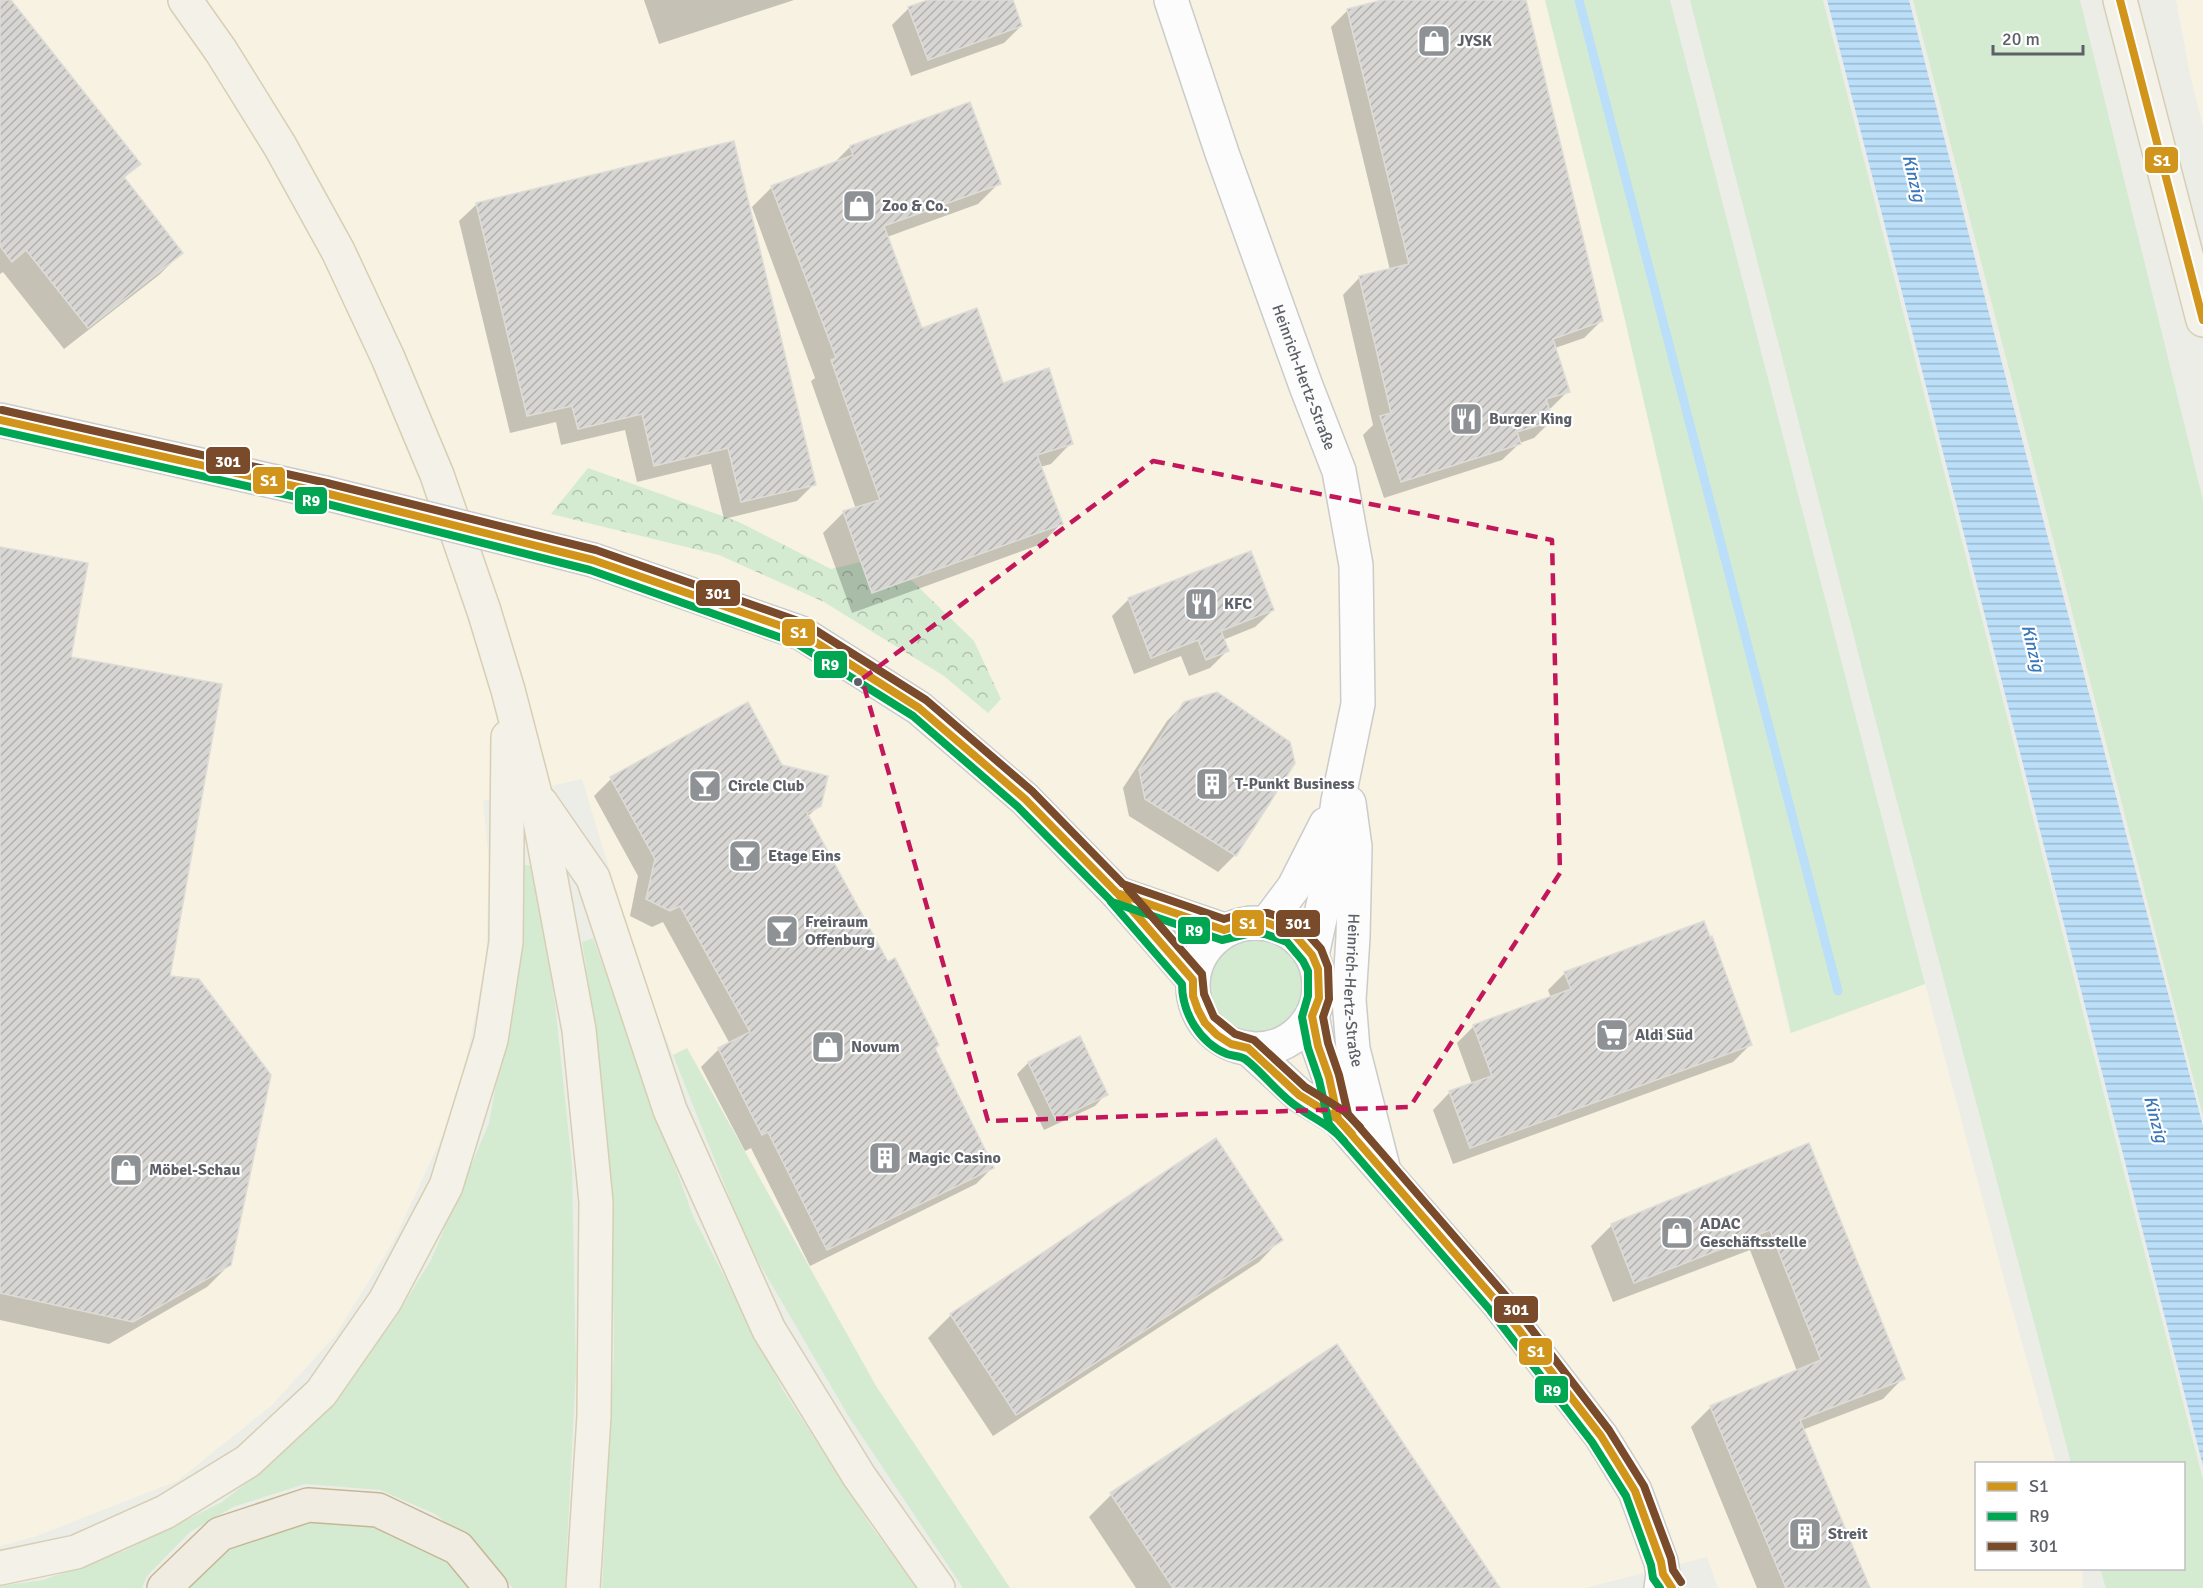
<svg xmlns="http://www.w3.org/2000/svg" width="2203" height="1588" viewBox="0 0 2203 1588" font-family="Signika,sans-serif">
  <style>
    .commercial { fill: #f7f2e1 }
    .grass { fill: #d4ebd2 }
    .forest { fill: url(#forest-crowns) }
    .water { fill: url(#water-rules) }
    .shadow { fill: #0003 }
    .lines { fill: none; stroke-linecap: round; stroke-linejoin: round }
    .stream { stroke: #bbdff8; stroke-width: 9 }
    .building { fill: url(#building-hatch); stroke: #dddcd7; stroke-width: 1.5 }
    .minor-casing { stroke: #cbcbca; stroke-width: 36 }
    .major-casing { stroke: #d7ceb4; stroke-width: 36 }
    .highway-casing { stroke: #c5b794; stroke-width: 36 }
    .minor { stroke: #fcfcfc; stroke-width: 33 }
    .major { stroke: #f3f1e8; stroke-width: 33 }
    .highway { stroke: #f0ece1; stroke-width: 33 }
    .minor-bridge-casing { stroke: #cbcbca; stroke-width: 36; stroke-linecap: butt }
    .minor-bridge { stroke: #fcfcfc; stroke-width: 33 }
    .bus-1-casing { stroke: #fff; stroke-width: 12 }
    .bus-2-casing { stroke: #fff; stroke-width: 12 }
    .bus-3-casing { stroke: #fff; stroke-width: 12 }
    .bus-1 { stroke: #d0951a; stroke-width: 8 }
    .bus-2 { stroke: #00a651; stroke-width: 8 }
    .bus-3 { stroke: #7a4b2a; stroke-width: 8 }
    .marked { fill: none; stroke: #c2185b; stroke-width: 4.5; stroke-dasharray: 12 8; stroke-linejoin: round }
    .bus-dot { fill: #5d6167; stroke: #fff; stroke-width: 2 }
    .labels { text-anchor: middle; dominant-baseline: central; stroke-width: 4.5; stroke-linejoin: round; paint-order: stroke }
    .poi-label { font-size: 16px; font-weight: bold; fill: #5d6167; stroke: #fff; text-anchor: start }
    .street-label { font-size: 16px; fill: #5d6167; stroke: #fff }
    .water-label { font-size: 18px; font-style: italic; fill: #3a78ba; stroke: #fff }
    .line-badge { stroke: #fff; stroke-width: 2 }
    .badge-label { font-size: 16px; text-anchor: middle; font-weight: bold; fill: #fff }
  </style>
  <defs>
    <pattern id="forest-crowns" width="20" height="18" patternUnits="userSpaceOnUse" patternTransform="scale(1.5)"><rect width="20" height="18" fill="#d4ebd2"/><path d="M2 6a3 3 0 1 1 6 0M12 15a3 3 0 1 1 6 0" fill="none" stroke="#afc2ae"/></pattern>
    <pattern id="water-rules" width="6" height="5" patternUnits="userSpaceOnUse" patternTransform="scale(1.5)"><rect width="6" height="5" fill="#bbdff8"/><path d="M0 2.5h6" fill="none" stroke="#9bb8cd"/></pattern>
    <pattern id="building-hatch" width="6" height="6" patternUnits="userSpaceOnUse" patternTransform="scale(1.5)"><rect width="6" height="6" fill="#d7d6d3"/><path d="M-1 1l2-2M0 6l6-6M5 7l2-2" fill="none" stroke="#b2b1af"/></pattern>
  </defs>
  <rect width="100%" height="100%" fill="#edede8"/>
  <g class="commercial">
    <path d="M 0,0 L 1545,0 L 1622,307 L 1790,1033 L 1925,984 L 2005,1283 L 2056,1463 L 1976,1464 L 1976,1568 L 2082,1569 L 2083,1588 L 1718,1588 L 1707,1557 L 1585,1588 L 1010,1588 L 876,1386 L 687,1048 L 673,1055 L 647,993 L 582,779 L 483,801 L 489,863 L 486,962 L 457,1105 L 393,1242 L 335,1336 L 271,1406 L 177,1481 L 34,1537 L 0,1546 Z"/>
    <path d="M 2176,0 L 2203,0 L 2203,127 L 2190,74 Z"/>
  </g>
  <g class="grass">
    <path d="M 1545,0 L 1670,0 L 1925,984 L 1791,1033 L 1622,307 Z"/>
    <path d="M 1690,0 L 1823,0 L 2203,1480 L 2203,1588 L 2106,1588 L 2100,1569 L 2184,1568 L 2184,1464 L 2071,1463 L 1871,703 Z"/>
    <path d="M 1913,0 L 2080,0 L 2203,500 L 2203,1116 Z"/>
    <path d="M 521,865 L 534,865 L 555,1003 L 572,1165 L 576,1370 L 565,1588 L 513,1588 L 469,1541 L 435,1514 L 380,1490 L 305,1484 L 233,1507 L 190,1532 L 147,1576 L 142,1588 L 0,1588 L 0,1586 L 43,1580 L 122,1552 L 222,1502 L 271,1463 L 334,1399 L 396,1317 L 431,1260 L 489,1123 L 513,992 Z"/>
    <path d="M 593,938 L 693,1216 L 783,1390 L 873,1529 L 918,1588 L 602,1588 L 614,1351 L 611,1184 L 598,1044 L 582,942 Z"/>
    <circle cx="1255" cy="986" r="47"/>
    <path d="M 687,1048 L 876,1386 L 1010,1588 L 963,1588 L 849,1417 L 748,1244 L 673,1055 Z"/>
    <path d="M 317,1519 L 367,1523 L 420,1539 L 476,1588 L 181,1588 L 219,1550 Z"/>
  </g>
  <path class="forest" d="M 588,468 L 739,522 L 831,569 L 861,562 L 872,593 L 910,579 L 974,641 L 1001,699 L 988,713 L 944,676 L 824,602 L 719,555 L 551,514 Z"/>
  <path class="water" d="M 1827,0 L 1909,0 L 1994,333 L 2203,1126 L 2203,1466 Z"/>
  <g class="shadow">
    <path d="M 0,0 L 9,0 L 139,164 L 123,179 L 181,253 L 159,275 L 64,349 L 3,272 L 0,274 Z"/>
    <path d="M 644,0 L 794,0 L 659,44 Z"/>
    <path d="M 933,0 L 1011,0 L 1021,26 L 1004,43 L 911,76 L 892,25 L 909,8 Z"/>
    <path d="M 1389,0 L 1525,0 L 1602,320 L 1584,338 L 1555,348 L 1568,391 L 1551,408 L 1547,410 L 1551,421 L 1534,438 L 1520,443 L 1502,460 L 1384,498 L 1363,435 L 1373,425 L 1343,295 L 1360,277 L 1390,270 L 1331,27 L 1348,10 Z"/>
    <path d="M 850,147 L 999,183 L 978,204 L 887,237 L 921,330 L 1003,385 L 1071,443 L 1051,464 L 1040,467 L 1061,524 L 1041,544 L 852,613 L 823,533 L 843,513 L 856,509 L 811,381 L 815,378 L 752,207 L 772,187 L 834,163 Z"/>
    <path d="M 477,204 L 814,484 L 797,501 L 724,519 L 711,464 L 637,482 L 625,430 L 561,445 L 556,422 L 510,433 L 459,221 Z"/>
    <path d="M 0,548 L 69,658 L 168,977 L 230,1264 L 207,1287 L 109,1344 L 0,1320 Z"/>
    <path d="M 1129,599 L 1273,610 L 1255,627 L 1223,640 L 1227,651 L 1210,668 L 1189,676 L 1181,656 L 1134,674 L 1112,616 Z"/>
    <path d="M 1184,704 L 1235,855 L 1218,872 L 1129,816 L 1123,788 L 1167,721 Z"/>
    <path d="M 781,766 L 820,805 L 808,816 L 934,1049 L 993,1167 L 976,1184 L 810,1266 L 751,1148 L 745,1151 L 701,1067 L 718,1050 L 730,1044 L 663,922 L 652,927 L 630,916 L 638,876 L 594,796 L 611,779 Z"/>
    <path d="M 1565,973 L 1750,1045 L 1733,1062 L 1453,1164 L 1433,1110 L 1450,1092 L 1472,1084 L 1457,1043 L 1474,1026 L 1551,998 L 1548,990 Z"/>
    <path d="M 1028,1063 L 1106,1094 L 1095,1106 L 1044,1130 L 1017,1074 Z"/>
    <path d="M 1216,1141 L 1281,1239 L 1259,1262 L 993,1436 L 928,1338 L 951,1315 Z"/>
    <path d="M 1808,1145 L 1903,1378 L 1883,1399 L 1802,1430 L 1868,1588 L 1757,1588 L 1691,1427 L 1711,1407 L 1797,1371 L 1750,1250 L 1613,1302 L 1591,1246 L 1611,1226 Z"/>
    <path d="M 1111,1495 L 1498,1588 L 1136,1588 L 1089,1517 Z"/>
  </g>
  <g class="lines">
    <path class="stream" d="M 1579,0 L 1838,991"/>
  </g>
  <g class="building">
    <path d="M 0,0 L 11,0 L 141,164 L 124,177 L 183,253 L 88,328 L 26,250 L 12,262 L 0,246 Z"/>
    <path d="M 928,0 L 1013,0 L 1022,26 L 928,60 L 908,7 Z"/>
    <path d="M 1382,0 L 1526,0 L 1603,321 L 1553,339 L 1570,392 L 1546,399 L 1553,421 L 1517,432 L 1521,444 L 1401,482 L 1380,416 L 1391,413 L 1359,276 L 1409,264 L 1347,9 Z"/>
    <path d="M 970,102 L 1001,184 L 884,226 L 922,328 L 977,308 L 1003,383 L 1049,368 L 1073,444 L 1037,455 L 1063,524 L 872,593 L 843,511 L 880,500 L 831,360 L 836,358 L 771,186 L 853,155 L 850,146 Z"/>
    <path d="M 734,141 L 816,485 L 741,502 L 728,448 L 654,466 L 642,414 L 578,429 L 572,406 L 527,416 L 476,203 Z"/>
    <path d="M 0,547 L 88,563 L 71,657 L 222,684 L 170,976 L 199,979 L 271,1075 L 231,1265 L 133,1322 L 0,1293 Z"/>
    <path d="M 1251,551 L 1274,610 L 1221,631 L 1229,651 L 1206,660 L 1198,640 L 1151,658 L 1128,598 Z"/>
    <path d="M 1217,692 L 1290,742 L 1295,763 L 1236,856 L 1145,799 L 1139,770 L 1184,702 Z"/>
    <path d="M 748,702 L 782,765 L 828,776 L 821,806 L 807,813 L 888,962 L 895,958 L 939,1045 L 935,1048 L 994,1168 L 827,1250 L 768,1132 L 762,1135 L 718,1048 L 750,1032 L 680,906 L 670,911 L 646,899 L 655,859 L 610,777 Z"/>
    <path d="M 1704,921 L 1710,937 L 1712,936 L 1752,1045 L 1470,1148 L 1449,1091 L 1492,1076 L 1473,1025 L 1571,989 L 1564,972 Z"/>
    <path d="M 1080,1036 L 1108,1095 L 1056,1120 L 1028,1062 Z"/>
    <path d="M 1216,1138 L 1283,1240 L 1016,1415 L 950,1314 Z"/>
    <path d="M 1809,1143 L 1905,1379 L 1800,1420 L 1870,1588 L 1786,1588 L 1710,1406 L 1821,1360 L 1770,1230 L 1634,1283 L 1611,1224 Z"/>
    <path d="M 1337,1344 L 1500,1588 L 1173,1588 L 1110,1493 Z"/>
  </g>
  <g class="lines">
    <g class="minor-casing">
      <g id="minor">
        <path id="s1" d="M 1171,0 L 1222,153 L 1306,386 L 1339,471 L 1356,565 L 1358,704 L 1338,801 L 1325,896 L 1312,955"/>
        <path d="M 0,420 L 325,493"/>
        <path d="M 593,560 L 801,633 L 919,708 L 1025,799 L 1117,893 L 1193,980"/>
        <path id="s2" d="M 1349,803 L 1355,847 L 1353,937 L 1349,1000 L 1353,1049 L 1383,1167"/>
        <path d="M 1119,894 L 1224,930"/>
        <circle cx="1256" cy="986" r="63"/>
        <path d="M 1267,923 L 1294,887 L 1326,824"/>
        <path d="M 1312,1016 L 1318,1046 L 1329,1077 L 1338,1119"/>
        <path d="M 1248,1048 L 1299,1095 L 1338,1119 L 1498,1303 L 1601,1436 L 1635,1491 L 1661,1562 L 1663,1574 L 1661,1588"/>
      </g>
    </g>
    <g class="major-casing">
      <g id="major">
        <path d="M 185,0 L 221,51 L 280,146 L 338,251 L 388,358 L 437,475 L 484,611 L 508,690 L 535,794 L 579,1030 L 596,1202 L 594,1416 L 583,1588"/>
        <path d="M 2120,0 L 2203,320"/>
        <path d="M 541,803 L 593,878 L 670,1110 L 769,1330 L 859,1476 L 938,1588"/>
        <path d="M 0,1568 L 76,1552 L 165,1512 L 248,1461 L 321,1393 L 385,1301 L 446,1186 L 491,1040 L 506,942 L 508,737"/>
      </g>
    </g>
    <g class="highway-casing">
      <path id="highway" d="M 164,1588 L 220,1534 L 308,1505 L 378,1510 L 458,1548 L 491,1588"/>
    </g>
    <use href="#minor" class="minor"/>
    <use href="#major" class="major"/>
    <use href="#highway" class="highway"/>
    <g class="minor-bridge-casing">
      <path id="minor-bridge" d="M 325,493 L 593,560"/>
    </g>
    <use href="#minor-bridge" class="minor-bridge"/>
    <g class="bus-1-casing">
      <g id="bus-1">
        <path d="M 2120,0 L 2203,320"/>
        <path d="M 0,420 L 325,493 L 593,560 L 801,633 L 919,708 L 1025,799 L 1117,893 L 1224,930 L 1245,923 L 1267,923 L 1293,933 L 1312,955 L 1318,969 L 1319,998 L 1312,1016 L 1318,1046 L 1329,1077 L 1338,1119 L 1498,1303 L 1601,1436 L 1635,1491 L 1661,1562 L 1663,1574 L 1672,1588"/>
        <path d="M 1119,895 L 1193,980 L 1193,996 L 1198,1010 L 1205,1023 L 1217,1035 L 1231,1044 L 1248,1048 L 1299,1095 L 1338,1119 L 1352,1134"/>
      </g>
    </g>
    <g class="bus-2-casing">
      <g id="bus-2">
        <path d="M 0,431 L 323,503 L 590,570 L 796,643 L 913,716 L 1018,807 L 1112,902 L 1222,940 L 1247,934 L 1265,934 L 1287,942 L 1303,961 L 1308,971 L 1308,996 L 1302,1017 L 1308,1048 L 1319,1080 L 1329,1124 L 1490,1310 L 1592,1442 L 1626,1496 L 1651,1565 L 1653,1578 L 1660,1588"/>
        <path d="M 1111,902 L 1182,984 C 1182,1013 1200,1043 1227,1054 C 1233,1056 1240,1056 1245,1059 C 1262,1072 1275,1090 1292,1103 C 1311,1118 1327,1122 1344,1141"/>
      </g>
    </g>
    <g class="bus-3-casing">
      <g id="bus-3">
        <path d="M 2,410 L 327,483 L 596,550 L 804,623 L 926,700 L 1032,791 L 1123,884 L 1224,919 L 1244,913 L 1268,913 L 1299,924 L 1321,949 L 1328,967 L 1329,999 L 1323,1017 L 1328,1043 L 1339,1075 L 1348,1114 L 1506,1296 L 1609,1430 L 1644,1486 L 1671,1558 L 1673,1570 L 1681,1582"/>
        <path d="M 1127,888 L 1202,974 L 1204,994 L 1214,1017 L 1235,1034 L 1254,1040 L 1305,1087 L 1344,1111 L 1360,1127"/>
      </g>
    </g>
    <use href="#bus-1" class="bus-1"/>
    <use href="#bus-2" class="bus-2"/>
    <use href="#bus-3" class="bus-3"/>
  </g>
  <path class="marked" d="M 1153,461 L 1552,540 L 1560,873 L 1410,1107 L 988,1121 L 862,679 Z"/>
  <defs>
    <g id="shop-square" transform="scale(1.725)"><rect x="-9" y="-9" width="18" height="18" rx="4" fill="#8f9294" stroke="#fff"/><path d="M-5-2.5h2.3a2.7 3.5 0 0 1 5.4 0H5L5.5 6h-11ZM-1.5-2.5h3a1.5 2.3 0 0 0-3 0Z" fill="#fff"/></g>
    <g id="restaurant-square" transform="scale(1.725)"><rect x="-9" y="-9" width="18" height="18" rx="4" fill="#8f9294" stroke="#fff"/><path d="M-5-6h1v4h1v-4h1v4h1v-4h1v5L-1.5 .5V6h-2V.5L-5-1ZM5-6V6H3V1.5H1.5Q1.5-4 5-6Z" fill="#fff"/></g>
    <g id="building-square" transform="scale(1.725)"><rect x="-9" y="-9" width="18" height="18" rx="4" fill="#8f9294" stroke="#fff"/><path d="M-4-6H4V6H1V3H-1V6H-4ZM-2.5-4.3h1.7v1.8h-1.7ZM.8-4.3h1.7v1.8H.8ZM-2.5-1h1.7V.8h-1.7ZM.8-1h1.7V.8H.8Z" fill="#fff"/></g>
    <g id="bar-square" transform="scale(1.725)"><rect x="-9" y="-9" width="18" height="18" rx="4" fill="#8f9294" stroke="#fff"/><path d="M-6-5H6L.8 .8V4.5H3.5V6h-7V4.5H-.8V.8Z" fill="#fff"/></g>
    <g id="supermarket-square" transform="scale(1.725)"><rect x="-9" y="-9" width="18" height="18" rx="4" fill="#8f9294" stroke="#fff"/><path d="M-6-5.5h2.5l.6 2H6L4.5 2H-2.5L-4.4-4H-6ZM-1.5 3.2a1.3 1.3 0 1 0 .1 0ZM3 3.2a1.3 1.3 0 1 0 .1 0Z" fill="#fff"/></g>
  </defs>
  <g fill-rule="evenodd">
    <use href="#shop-square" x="1434" y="41"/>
    <use href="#shop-square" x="859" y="206"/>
    <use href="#restaurant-square" x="1466" y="419"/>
    <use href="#restaurant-square" x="1201" y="604"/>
    <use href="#building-square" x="1212" y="784"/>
    <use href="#bar-square" x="705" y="786"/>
    <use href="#bar-square" x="745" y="856"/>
    <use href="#bar-square" x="782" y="931"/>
    <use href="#supermarket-square" x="1612" y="1035"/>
    <use href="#shop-square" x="828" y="1047"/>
    <use href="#building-square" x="885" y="1158"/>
    <use href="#shop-square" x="126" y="1170"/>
    <use href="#shop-square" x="1677" y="1233"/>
    <use href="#building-square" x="1805" y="1534"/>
  </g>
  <circle class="bus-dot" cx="858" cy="682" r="5"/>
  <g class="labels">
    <g class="poi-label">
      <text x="1457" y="41">JYSK</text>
      <text x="882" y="206">Zoo &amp; Co.</text>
      <text x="1489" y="419">Burger King</text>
      <text x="1224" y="604">KFC</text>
      <text x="1235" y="784">T-Punkt Business</text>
      <text x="728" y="786">Circle Club</text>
      <text x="768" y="856">Etage Eins</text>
      <text x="805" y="922">Freiraum<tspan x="805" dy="18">Offenburg</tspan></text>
      <text x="1635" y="1035">Aldi Süd</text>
      <text x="851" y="1047">Novum</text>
      <text x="908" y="1158">Magic Casino</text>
      <text x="149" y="1170">Möbel-Schau</text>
      <text x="1700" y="1224">ADAC<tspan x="1700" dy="18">Geschäftsstelle</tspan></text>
      <text x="1828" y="1534">Streit</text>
    </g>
    <g class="street-label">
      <text stroke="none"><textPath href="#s1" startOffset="400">Heinrich-Hertz-Straße</textPath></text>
      <text stroke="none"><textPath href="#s2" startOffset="188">Heinrich-Hertz-Straße</textPath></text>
    </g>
    <g class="water-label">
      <text transform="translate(1914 178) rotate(76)">Kinzig</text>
      <text transform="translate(2033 648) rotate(76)">Kinzig</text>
      <text transform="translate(2156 1119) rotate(75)">Kinzig</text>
    </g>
  </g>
  <g class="line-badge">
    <rect x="2144" y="146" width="35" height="28" rx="6" fill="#d0951a"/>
    <rect x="205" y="446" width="46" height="29" rx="6" fill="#7a4b2a"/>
    <rect x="252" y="466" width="34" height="29" rx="6" fill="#d0951a"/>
    <rect x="294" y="486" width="34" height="29" rx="6" fill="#00a651"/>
    <rect x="695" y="579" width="46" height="28" rx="6" fill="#7a4b2a"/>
    <rect x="781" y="618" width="35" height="29" rx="6" fill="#d0951a"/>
    <rect x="813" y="650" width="35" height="29" rx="6" fill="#00a651"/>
    <rect x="1231" y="909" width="34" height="28" rx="6" fill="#d0951a"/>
    <rect x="1275" y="909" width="46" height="29" rx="6" fill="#7a4b2a"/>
    <rect x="1177" y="916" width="34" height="29" rx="6" fill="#00a651"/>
    <rect x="1493" y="1295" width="46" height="29" rx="6" fill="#7a4b2a"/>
    <rect x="1518" y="1337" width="35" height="29" rx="6" fill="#d0951a"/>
    <rect x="1534" y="1375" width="35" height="29" rx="6" fill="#00a651"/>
  </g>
  <g class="badge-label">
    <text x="2162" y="166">S1</text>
    <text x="228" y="467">301</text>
    <text x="269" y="486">S1</text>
    <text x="311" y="506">R9</text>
    <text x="718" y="599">301</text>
    <text x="799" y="638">S1</text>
    <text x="830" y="670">R9</text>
    <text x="1248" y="929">S1</text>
    <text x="1298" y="929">301</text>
    <text x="1194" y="936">R9</text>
    <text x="1516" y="1315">301</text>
    <text x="1536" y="1357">S1</text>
    <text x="1552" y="1396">R9</text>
  </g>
  <rect x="1975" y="1462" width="210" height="108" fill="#ffffff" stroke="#bec0c2" stroke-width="1.5"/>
  <rect x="1987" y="1482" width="30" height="9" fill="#d0951a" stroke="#bec0c2" stroke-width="1.5"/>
  <text x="2029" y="1492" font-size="18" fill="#5d6167">S1</text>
  <rect x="1987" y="1512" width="30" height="9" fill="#00a651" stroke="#bec0c2" stroke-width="1.5"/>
  <text x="2029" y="1522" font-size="18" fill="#5d6167">R9</text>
  <rect x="1987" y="1542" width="30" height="9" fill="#7a4b2a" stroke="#bec0c2" stroke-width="1.5"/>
  <text x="2029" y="1552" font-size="18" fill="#5d6167">301</text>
  <path d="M1993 45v9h90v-9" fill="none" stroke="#5d6167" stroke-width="3"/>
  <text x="2002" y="45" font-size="18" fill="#5d6167" stroke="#ffffff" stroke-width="4.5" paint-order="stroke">20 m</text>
</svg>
